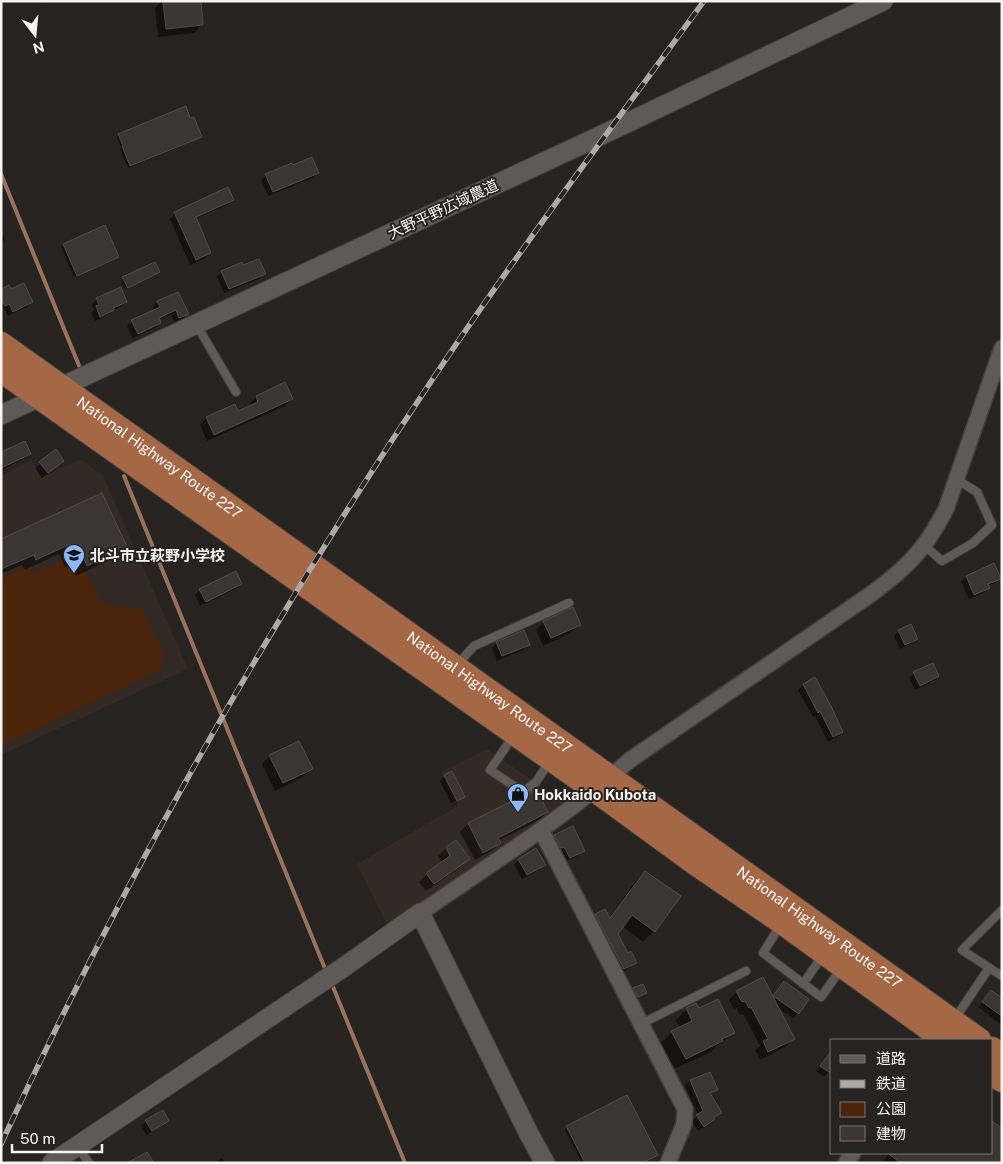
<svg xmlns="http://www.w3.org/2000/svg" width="1003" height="1164" viewBox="0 0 1003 1164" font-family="'Public Sans','Noto Sans JP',sans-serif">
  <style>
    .built { fill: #342a25 }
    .green { fill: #4b240c }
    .shadow { fill: #0007 }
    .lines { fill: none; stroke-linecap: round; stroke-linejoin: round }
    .stream { stroke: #98725c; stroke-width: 4 }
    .building { fill: #3b3634; stroke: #524d4a }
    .service-casing { stroke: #433f3d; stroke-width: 10 }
    .minor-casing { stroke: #433f3d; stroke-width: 18 }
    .tertiary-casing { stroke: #433f3d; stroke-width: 21 }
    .trunk-casing { stroke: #433f3d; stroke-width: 26 }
    .service { stroke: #5f5a58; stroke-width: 8 }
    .minor { stroke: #5f5a58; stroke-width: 15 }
    .tertiary { stroke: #5f5a58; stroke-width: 19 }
    .trunk { stroke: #a46847; stroke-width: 24 }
    .rail-casing { stroke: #ada9a7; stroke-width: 5.5 }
    .rail { stroke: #272320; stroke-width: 4; stroke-dasharray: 11; stroke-linecap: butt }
    .labels { text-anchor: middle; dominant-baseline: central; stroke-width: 4; stroke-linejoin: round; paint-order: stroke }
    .street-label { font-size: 15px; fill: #f7f4f2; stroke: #272320 }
    .poi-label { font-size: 15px; font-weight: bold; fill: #f7f4f2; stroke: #272320; text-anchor: start }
  </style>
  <rect width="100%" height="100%" fill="#272320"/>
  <g class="built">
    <path d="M 80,459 L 103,476 L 188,669 L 1,755 L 1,476 L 31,460 L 41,478 Z"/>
    <path d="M 487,749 L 565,803 L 387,925 L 357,864 L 458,806 L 441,772 Z"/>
  </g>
  <path class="green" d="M 67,559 L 75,574 L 84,569 L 103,604 L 142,609 L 163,652 L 162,669 L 1,746 L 1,579 L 30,566 L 33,574 Z"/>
  <g class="shadow">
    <path d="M 162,1 L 199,1 L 202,25 L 194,33 L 158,37 L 155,8 Z"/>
    <path d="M 190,120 L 200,137 L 198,139 L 128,168 L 120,150 L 121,148 L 117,137 L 119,135 Z"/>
    <path d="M 318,172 L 313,178 L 268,196 L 261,180 L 266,175 Z"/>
    <path d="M 232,200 L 227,205 L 195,219 L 210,253 L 205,258 L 190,265 L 170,219 L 175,213 Z"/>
    <path d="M 105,227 L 115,259 L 74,277 L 61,247 L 63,245 Z"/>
    <path d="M 2,233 L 5,239 L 1,243 L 1,234 Z"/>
    <path d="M 243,267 L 264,274 L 259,279 L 224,293 L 217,277 L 222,272 Z"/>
    <path d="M 158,272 L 156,274 L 125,289 L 121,281 L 123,278 Z"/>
    <path d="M 1,285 L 5,288 L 32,302 L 27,307 L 8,316 L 4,308 L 1,310 Z"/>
    <path d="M 97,299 L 126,302 L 121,307 L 112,311 L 107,315 L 95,321 L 91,313 L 94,310 L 92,304 Z"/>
    <path d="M 158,302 L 187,314 L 182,319 L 174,322 L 171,314 L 158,320 L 160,323 L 155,328 L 133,338 L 127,326 L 132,321 L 155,311 L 153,307 Z"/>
    <path d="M 284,384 L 292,399 L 285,406 L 207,441 L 200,425 L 206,418 L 234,406 L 238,413 L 251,407 L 250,404 L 256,397 Z"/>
    <path d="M 56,451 L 58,466 L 42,478 L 35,468 Z"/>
    <path d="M 1,454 L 30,454 L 24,459 L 1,470 Z"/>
    <path d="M 101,494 L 125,547 L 114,558 L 76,576 L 71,565 L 65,567 L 59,554 L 25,570 L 22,565 L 1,574 L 1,540 Z"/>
    <path d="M 966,577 L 1000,578 L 994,583 L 988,586 L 989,588 L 983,593 L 969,599 L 961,582 Z"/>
    <path d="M 241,584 L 236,589 L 200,606 L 195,595 L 200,590 Z"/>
    <path d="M 544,622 L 580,625 L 571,633 L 543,646 L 536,630 Z"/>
    <path d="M 899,631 L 917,638 L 912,643 L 900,649 L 894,636 Z"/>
    <path d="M 497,643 L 529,645 L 523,650 L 497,661 L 492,648 Z"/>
    <path d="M 914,673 L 938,676 L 933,681 L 915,690 L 909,678 Z"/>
    <path d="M 814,679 L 842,732 L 837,737 L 828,742 L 815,716 L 813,717 L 798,690 L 803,685 Z"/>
    <path d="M 270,756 L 311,769 L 303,777 L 275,791 L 262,764 Z"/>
    <path d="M 445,776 L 464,797 L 460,801 L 460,799 L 451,803 L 452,805 L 459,802 L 452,806 L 440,781 Z"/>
    <path d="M 520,798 L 547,812 L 539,820 L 498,841 L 499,843 L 491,851 L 475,860 L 460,832 L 468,824 Z"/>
    <path d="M 555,836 L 583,850 L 578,856 L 564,862 L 550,841 Z"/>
    <path d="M 447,848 L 468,859 L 460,867 L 426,891 L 419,882 L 427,874 L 442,863 L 438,856 Z"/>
    <path d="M 519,860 L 544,864 L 539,870 L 522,879 L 514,865 Z"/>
    <path d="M 645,872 L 679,897 L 654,931 L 643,942 L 622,926 L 616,933 L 627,955 L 635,962 L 624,973 L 612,980 L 585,926 L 596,915 L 609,918 L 634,883 Z"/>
    <path d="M 784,983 L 807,999 L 798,1013 L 793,1018 L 777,1008 L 793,1039 L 785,1047 L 760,1060 L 755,1050 L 760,1046 L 743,1014 L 740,1015 L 737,1008 L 734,1009 L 729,1000 L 737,992 L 772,998 Z"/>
    <path d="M 634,989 L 645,993 L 635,998 L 632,991 Z"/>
    <path d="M 991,992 L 1002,1000 L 1002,1025 L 978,1007 Z"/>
    <path d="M 687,1009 L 698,1010 L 733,1032 L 722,1043 L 716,1046 L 711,1052 L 674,1069 L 661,1043 L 672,1032 L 680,1028 L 676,1020 Z"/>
    <path d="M 829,1054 L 829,1072 L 824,1077 L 816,1071 Z"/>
    <path d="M 710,1073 L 717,1089 L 710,1095 L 720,1112 L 709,1124 L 698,1131 L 692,1121 L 698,1115 L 685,1086 L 690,1081 Z"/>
    <path d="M 167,1120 L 162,1126 L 146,1135 L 141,1126 L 146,1121 Z"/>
    <path d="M 992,1122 L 1002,1130 L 1001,1163 L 882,1163 L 889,1153 L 992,1153 Z"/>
    <path d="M 567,1127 L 644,1162 L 645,1163 L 582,1163 L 565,1130 Z"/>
    <path d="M 222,1158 L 225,1163 L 215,1163 Z"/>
  </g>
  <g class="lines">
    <g class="stream">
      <path d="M 1,174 L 80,368"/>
      <path d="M 124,476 L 326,971"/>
      <path d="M 331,982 L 405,1163"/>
    </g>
  </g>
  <g class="building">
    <path d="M 163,1 L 201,1 L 203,25 L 166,29 Z"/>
    <path d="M 186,106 L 190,118 L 194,117 L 202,137 L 130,166 L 122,146 L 123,146 L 118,134 Z"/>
    <path d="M 312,157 L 319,173 L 273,192 L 265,174 L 292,163 L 293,165 Z"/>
    <path d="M 228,187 L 234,200 L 196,217 L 211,253 L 196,260 L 174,212 Z"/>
    <path d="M 105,225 L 119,257 L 77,276 L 63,244 Z"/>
    <path d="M 259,259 L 266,274 L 229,289 L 221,271 L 242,262 L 243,265 Z"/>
    <path d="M 155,262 L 160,272 L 128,288 L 122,277 Z"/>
    <path d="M 24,283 L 33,302 L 13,312 L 9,304 L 5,306 L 1,299 L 1,289 L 9,285 L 11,289 Z"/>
    <path d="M 121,287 L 127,302 L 113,308 L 114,310 L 100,317 L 96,306 L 99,305 L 96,298 Z"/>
    <path d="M 178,292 L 189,314 L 179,318 L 176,310 L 159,318 L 161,323 L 138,334 L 131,320 L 160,307 L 157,301 Z"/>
    <path d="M 285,382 L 293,399 L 214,435 L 206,417 L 235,404 L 238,411 L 258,402 L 256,396 Z"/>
    <path d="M 25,441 L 31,454 L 1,468 L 1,452 Z"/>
    <path d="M 56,449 L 64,461 L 48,473 L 39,462 Z"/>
    <path d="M 102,493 L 127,547 L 87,566 L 82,554 L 76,557 L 70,544 L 36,560 L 34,555 L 1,569 L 1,539 Z"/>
    <path d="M 994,563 L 1001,579 L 988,584 L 990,588 L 974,595 L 966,576 Z"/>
    <path d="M 236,571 L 242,584 L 206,602 L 199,589 Z"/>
    <path d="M 573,607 L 581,625 L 551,638 L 543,621 Z"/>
    <path d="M 911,624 L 918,639 L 905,645 L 898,630 Z"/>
    <path d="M 524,630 L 530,645 L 502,656 L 496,642 Z"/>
    <path d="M 933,663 L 939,676 L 920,686 L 913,672 Z"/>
    <path d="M 815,677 L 831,706 L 843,732 L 833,737 L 820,711 L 818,713 L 803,684 Z"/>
    <path d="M 299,741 L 313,769 L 283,783 L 269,755 Z"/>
    <path d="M 452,771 L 465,797 L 457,801 L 444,775 Z"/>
    <path d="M 536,789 L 548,812 L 498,838 L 501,843 L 483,853 L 468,823 L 520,797 L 523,798 L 526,797 Z"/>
    <path d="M 573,826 L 585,851 L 570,858 L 564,847 L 561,848 L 554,835 Z"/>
    <path d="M 456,840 L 470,859 L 434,884 L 426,873 L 450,856 L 446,847 Z"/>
    <path d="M 536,848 L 546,865 L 527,875 L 518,859 Z"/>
    <path d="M 645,871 L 681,896 L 655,932 L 632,915 L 618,934 L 628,953 L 631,951 L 637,963 L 624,969 L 595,914 L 605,909 L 610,918 Z"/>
    <path d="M 763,977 L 795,1039 L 768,1052 L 763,1041 L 768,1039 L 751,1007 L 749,1008 L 745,1001 L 742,1002 L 736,991 Z"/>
    <path d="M 784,981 L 809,999 L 799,1014 L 773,996 Z"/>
    <path d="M 643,984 L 647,993 L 638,997 L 633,988 Z"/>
    <path d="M 991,990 L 1002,998 L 1002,1016 L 982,1002 Z"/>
    <path d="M 718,999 L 735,1033 L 722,1039 L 723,1041 L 686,1059 L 671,1031 L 692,1021 L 686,1008 L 696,1003 L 699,1008 Z"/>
    <path d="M 832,1050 L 832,1074 L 820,1066 Z"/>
    <path d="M 710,1072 L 718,1090 L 710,1093 L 722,1113 L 714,1117 L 715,1119 L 704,1127 L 696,1115 L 703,1111 L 690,1080 Z"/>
    <path d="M 627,1095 L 658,1155 L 642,1163 L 585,1163 L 566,1126 Z"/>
    <path d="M 163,1110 L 169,1121 L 152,1131 L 145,1120 Z"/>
    <path d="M 992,1121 L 1002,1128 L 1002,1163 L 901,1163 L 887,1153 L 992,1153 Z"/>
    <path d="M 147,1152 L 154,1163 L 127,1163 Z"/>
  </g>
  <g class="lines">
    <g class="service-casing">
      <g id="service">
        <path d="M 196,324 L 236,392"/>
        <path d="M 924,545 L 942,561 L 973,543 L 992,525 L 977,492 L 956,479"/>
        <path d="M 457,665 L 474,646 L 569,603"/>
        <path d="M 514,735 L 490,770 L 523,792 L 536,782 L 550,761"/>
        <path d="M 1002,910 L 962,950 L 1002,976"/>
        <path d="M 781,924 L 763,953 L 821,997 L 841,969"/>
        <path d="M 803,984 L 823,955"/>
        <path d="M 954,1020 L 989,968"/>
        <path d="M 641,1024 L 746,971"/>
        <path d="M 77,1146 L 89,1163"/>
      </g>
    </g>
    <g class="minor-casing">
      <g id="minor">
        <path d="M 541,830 L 685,1109 L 684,1124 L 668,1163"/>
        <path d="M 420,913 C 491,864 565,817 630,760 L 874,592 C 892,578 910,564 923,546 C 932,535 939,522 946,509 L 1002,348"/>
        <path d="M 846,1163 L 853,1153"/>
      </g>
    </g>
    <g class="tertiary-casing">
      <g id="tertiary">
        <path d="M 1,415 L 587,142 L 883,1"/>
        <path d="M 52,1163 L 344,967 L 420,913 L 529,1134 L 545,1163"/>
      </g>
    </g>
    <g class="trunk-casing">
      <g id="trunk">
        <path id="s1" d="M 1,344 L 979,1040"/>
        <path d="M 1,370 L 595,790 L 698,865 L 782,922 L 945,1040"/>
        <path d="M 992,1049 L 1002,1056"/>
        <path d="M 992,1073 L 1002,1080"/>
      </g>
    </g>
    <use href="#service" class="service"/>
    <use href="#minor" class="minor"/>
    <use href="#tertiary" class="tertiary"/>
    <use href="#trunk" class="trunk"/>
    <g class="rail-casing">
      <path id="rail" d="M 1,1144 C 125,876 271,619 436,374 C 521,247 614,125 704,1"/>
    </g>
    <use href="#rail" class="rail"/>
  </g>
  <defs>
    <g id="school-pin" transform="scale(1.125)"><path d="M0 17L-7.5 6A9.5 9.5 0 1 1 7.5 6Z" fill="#8db9fc" stroke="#272320"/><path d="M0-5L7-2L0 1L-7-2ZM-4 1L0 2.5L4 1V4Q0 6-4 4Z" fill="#111"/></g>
    <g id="shop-pin" transform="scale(1.125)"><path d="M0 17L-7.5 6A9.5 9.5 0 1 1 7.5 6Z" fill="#8db9fc" stroke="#272320"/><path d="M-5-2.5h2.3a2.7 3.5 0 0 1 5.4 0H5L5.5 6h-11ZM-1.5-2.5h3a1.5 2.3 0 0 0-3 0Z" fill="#111"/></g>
  </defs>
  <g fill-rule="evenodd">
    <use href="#school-pin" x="74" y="555"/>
    <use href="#shop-pin" x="518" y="794"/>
  </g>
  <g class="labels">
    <g class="street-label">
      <text transform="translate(443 209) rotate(-25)">大野平野広域農道</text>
      <text stroke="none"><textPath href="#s1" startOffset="195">National Highway Route 227</textPath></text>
      <text stroke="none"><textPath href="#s1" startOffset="600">National Highway Route 227</textPath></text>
      <text stroke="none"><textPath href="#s1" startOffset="1005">National Highway Route 227</textPath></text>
    </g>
    <g class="poi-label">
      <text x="90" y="555">北斗市立萩野小学校</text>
      <text x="534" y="794">Hokkaido Kubota</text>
    </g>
  </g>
  <rect width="1003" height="1164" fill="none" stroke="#f7f4f2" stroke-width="5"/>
  <rect x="830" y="1039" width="162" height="115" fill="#272320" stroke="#7a7774"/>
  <rect x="840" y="1055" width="25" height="8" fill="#5f5a58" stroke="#7a7774"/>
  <text x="876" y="1064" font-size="15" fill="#f7f4f2">道路</text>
  <rect x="840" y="1080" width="25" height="8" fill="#ada9a7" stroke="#7a7774"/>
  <text x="876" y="1089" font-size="15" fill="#f7f4f2">鉄道</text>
  <rect x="840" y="1102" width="25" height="15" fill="#4b240c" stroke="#7a7774"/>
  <text x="876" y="1114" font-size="15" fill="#f7f4f2">公園</text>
  <rect x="840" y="1126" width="25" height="15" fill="#3b3634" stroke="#7a7774"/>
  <text x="876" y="1139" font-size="15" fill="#f7f4f2">建物</text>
  <g transform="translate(35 35) rotate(164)" stroke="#272320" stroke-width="4" paint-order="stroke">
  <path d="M0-4L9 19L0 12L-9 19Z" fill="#f7f4f2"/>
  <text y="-8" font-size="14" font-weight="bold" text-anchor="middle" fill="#f7f4f2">N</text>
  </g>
  <path d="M12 1144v8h90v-8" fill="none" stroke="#f7f4f2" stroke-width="2.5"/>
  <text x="20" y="1144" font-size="15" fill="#f7f4f2" stroke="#272320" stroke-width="4" paint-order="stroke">50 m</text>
</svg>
